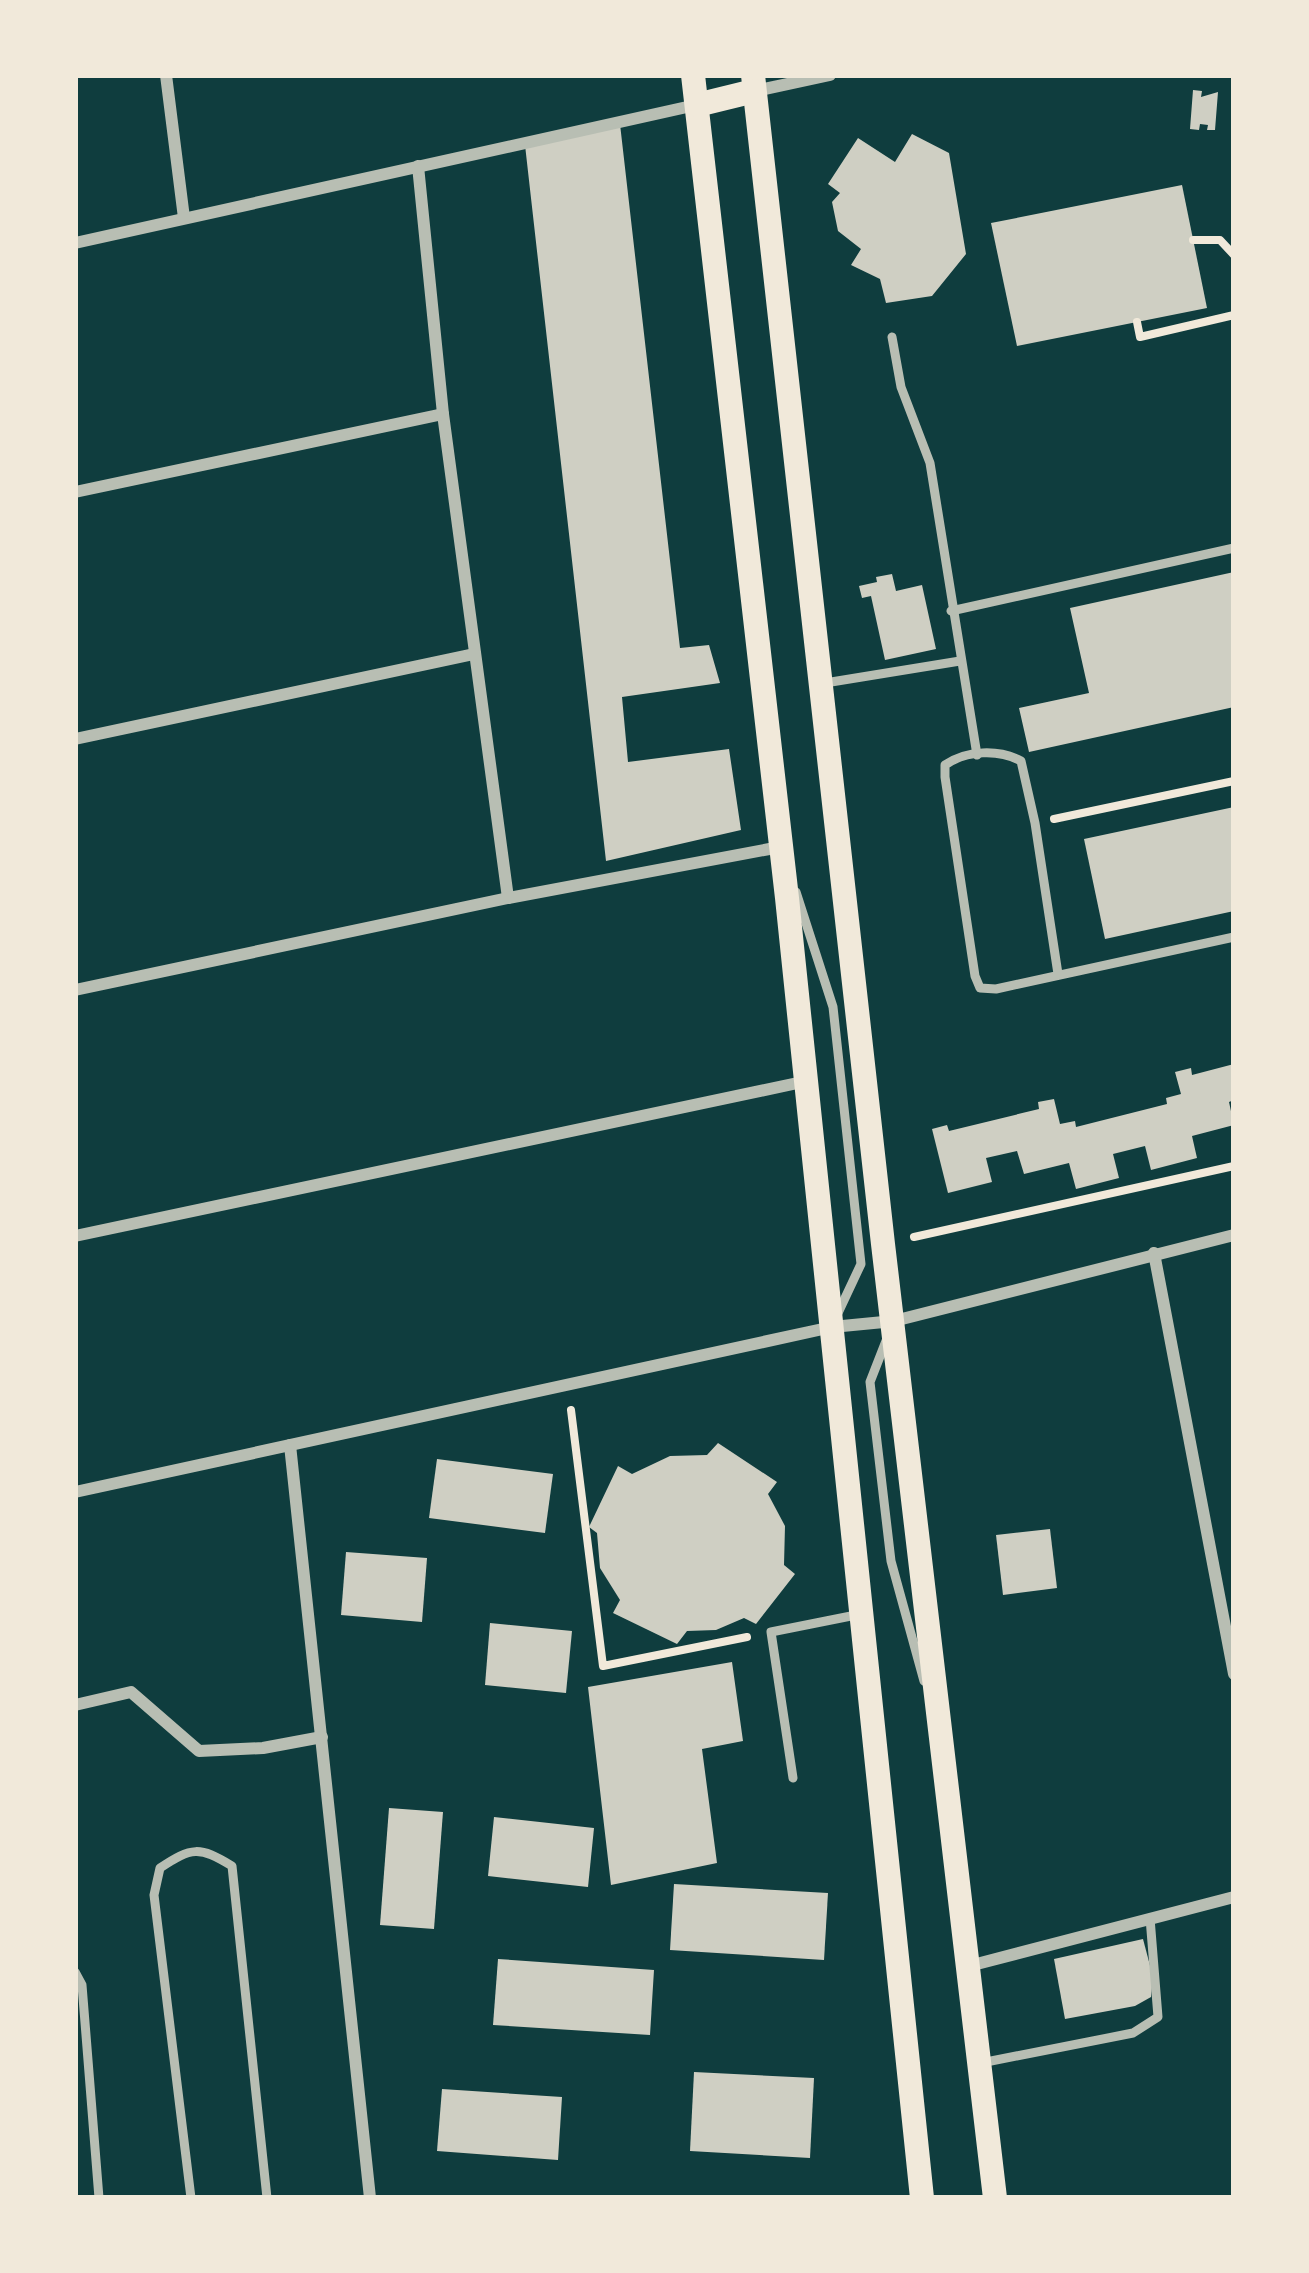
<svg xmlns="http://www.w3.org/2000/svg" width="1309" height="2273" viewBox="0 0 1309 2273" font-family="'Golos Text',sans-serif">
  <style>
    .building { fill: #cfcfc3 }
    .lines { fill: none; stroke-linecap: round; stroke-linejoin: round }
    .path { stroke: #f1e9da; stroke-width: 8 }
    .service { stroke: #b8beb3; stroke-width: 9 }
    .minor { stroke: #b8beb3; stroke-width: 12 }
    .secondary { stroke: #f1e9da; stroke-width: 24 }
  </style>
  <rect width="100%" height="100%" fill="#0f3d3e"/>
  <g class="building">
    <path d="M 1193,90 L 1202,91 L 1201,97 L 1218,92 L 1215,130 L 1207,130 L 1208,125 L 1200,124 L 1199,130 L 1190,129 Z"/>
    <path d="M 620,124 L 680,648 L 709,645 L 720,683 L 622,697 L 628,762 L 729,749 L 741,830 L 606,861 L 525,145 Z"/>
    <path d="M 912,134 L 949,153 L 966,254 L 932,296 L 886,303 L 880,279 L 851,265 L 861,249 L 838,231 L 832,202 L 840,193 L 828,184 L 858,138 L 895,162 Z"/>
    <path d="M 1182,185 L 1207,308 L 1017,346 L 991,223 Z"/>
    <path d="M 1234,572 L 1234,707 L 1029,752 L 1019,708 L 1089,693 L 1070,608 Z"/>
    <path d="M 892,574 L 896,591 L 922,585 L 936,649 L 885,660 L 871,596 L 862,598 L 859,586 L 877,582 L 876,577 Z"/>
    <path d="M 1234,807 L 1234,911 L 1105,939 L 1084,839 Z"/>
    <path d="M 1234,1064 L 1234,1100 L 1229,1102 L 1234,1125 L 1192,1136 L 1197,1158 L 1151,1170 L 1145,1146 L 1113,1154 L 1119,1178 L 1076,1189 L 1069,1163 L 1024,1174 L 1017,1151 L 986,1158 L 992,1182 L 948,1193 L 932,1129 L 947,1125 L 949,1131 L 1039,1109 L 1038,1102 L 1054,1099 L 1060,1124 L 1075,1121 L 1076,1127 L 1167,1104 L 1166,1098 L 1181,1094 L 1175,1072 L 1191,1068 L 1192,1075 Z"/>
    <path d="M 718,1443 L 777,1482 L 768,1494 L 785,1526 L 784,1565 L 795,1574 L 756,1624 L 744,1618 L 716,1630 L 687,1631 L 677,1644 L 613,1613 L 620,1600 L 600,1568 L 597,1533 L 589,1527 L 618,1466 L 632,1474 L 670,1456 L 707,1455 Z"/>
    <path d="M 437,1459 L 553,1474 L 545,1533 L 429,1518 Z"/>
    <path d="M 1050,1529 L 1057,1588 L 1003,1595 L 996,1535 Z"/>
    <path d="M 346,1552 L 427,1558 L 422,1622 L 341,1615 Z"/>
    <path d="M 490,1623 L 572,1631 L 566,1693 L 485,1685 Z"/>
    <path d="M 732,1662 L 743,1741 L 702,1749 L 717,1863 L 611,1885 L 588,1687 Z"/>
    <path d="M 389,1808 L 443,1812 L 434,1929 L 380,1925 Z"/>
    <path d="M 494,1817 L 594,1828 L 588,1887 L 488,1876 Z"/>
    <path d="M 674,1884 L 828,1893 L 824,1960 L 670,1950 Z"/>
    <path d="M 1143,1939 L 1153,1977 L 1151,1997 L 1135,2006 L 1065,2019 L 1054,1959 Z"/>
    <path d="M 498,1959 L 654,1970 L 650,2035 L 493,2025 Z"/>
    <path d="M 694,2072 L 814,2078 L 810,2158 L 690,2151 Z"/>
    <path d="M 442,2089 L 562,2097 L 558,2160 L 437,2151 Z"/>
  </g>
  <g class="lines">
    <g class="path">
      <path d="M 1193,240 L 1220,240 L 1234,255"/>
      <path d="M 1137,322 L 1140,337 L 1234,315"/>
      <path d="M 1054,819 L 1234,781"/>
      <path d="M 914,1237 L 1234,1166"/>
      <path d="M 571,1410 L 603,1666 L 747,1637"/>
    </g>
    <g class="service">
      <path d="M 892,337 L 901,387 L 930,463 L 977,755"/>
      <path d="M 951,611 L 1234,548"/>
      <path d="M 825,683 L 960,661"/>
      <path d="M 796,892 L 833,1007 L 861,1264 L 838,1313"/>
      <path d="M 1058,974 L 1035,823 L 1021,761 C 999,749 966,750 945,765 L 945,777 L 975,976 L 980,988 L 996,989 L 1234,937"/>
      <path d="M 886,1341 L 870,1382 L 891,1561 L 924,1681"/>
      <path d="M 793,1778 L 771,1632 L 856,1615"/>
      <path d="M 75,1972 L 82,1985 L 99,2198"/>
      <path d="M 981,2063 L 1133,2033 L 1158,2017 L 1150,1918"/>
      <path d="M 191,2198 L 154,1895 L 160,1868 C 192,1847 199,1846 232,1866 L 267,2198"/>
    </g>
    <g class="minor">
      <path d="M 166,75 L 184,218"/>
      <path d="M 755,91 L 830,75"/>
      <path d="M 418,166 L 443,414 L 508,898"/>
      <path d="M 75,243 L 696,105"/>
      <path d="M 75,492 L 443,414"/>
      <path d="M 75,739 L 474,654"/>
      <path d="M 75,990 L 508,898 L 780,847"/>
      <path d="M 75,1236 L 807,1081"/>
      <path d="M 1154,1253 L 1234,1674"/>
      <path d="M 290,1445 L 370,2198"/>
      <path d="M 75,1492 L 832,1327 L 894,1321 L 1234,1235"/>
      <path d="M 75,1705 L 131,1692 L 199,1751 L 263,1748 L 322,1737"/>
      <path d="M 969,1966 L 1234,1897"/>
    </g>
    <g class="secondary">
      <path d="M 693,75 L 787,898 L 922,2198"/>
      <path d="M 753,75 L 883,1244 L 995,2198"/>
      <path d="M 697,105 L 754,91"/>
    </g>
  </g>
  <rect width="1309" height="2273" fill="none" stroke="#f1e9da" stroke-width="156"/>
</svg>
